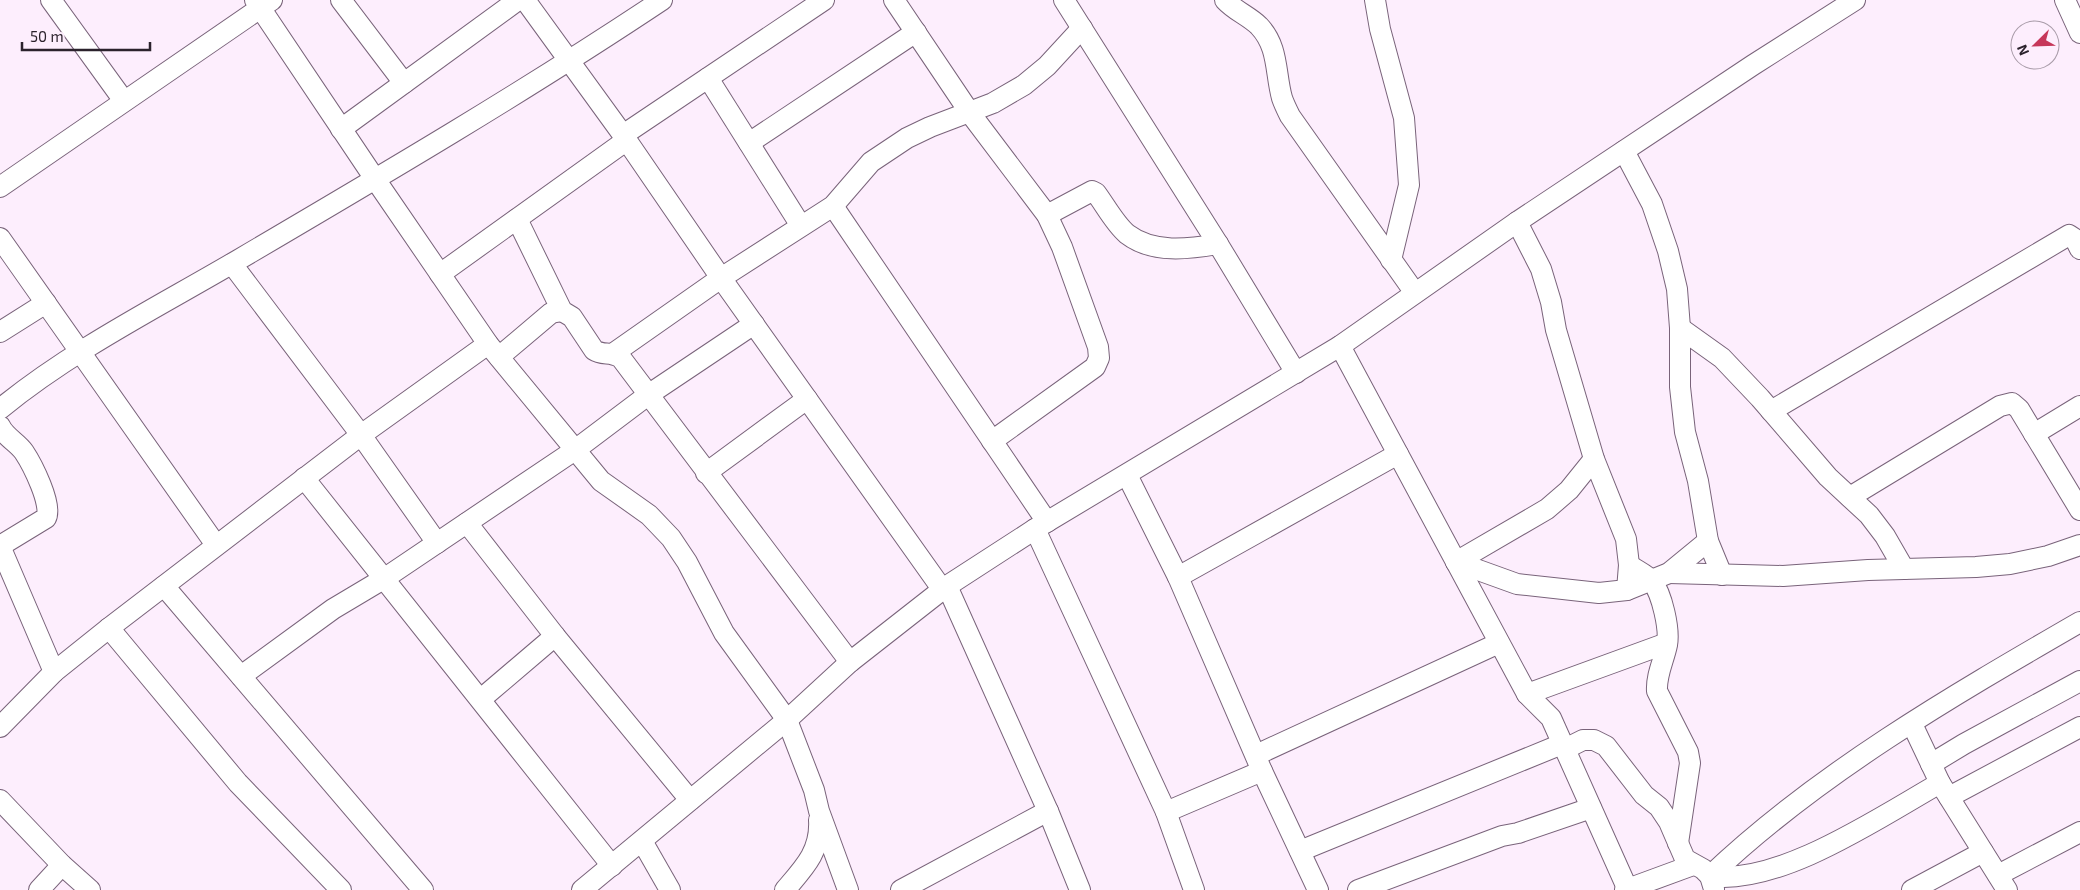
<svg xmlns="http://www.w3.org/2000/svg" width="2080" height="890" viewBox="0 0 2080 890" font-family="'Exo 2',sans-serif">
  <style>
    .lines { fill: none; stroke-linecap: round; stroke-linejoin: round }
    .street-casing { stroke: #79637a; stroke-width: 22 }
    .street { stroke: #fff; stroke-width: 20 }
  </style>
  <rect width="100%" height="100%" fill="#fdeefd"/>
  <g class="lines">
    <g class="street-casing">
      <g id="street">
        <path d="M 51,0 L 124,101"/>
        <path d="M 255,0 L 375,179 L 488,344 L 601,481 L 649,515 L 671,538 L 687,562 L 724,633 L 787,720 L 814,790 L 819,811 L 848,890"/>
        <path d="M 341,0 L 404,83"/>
        <path d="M 525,0 L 623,135 L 721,278 L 942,589"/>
        <path d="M 894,0 L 970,113 L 1047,215 L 1062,247 L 1098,347 L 1099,358 L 1095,367 L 992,441"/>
        <path d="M 1064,0 L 1218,244 L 1296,373"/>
        <path d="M 1225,0 C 1235,11 1249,16 1259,26 C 1279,47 1275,73 1282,98 C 1284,104 1287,110 1290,116 L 1415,293"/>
        <path d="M 1375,0 L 1380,29 L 1404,118 L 1409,185 L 1391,260"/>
        <path d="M 2065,0 L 2080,33"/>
        <path d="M 708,78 L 801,226"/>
        <path d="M 341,129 L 518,0"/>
        <path d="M 623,135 L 824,0"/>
        <path d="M 749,143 L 916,32"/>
        <path d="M 1624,151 L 1652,204 L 1668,251 L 1677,289 L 1680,328 L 1680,387 L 1685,432 L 1698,481 L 1708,541 L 1722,575"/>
        <path d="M 0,187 L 272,0"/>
        <path d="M 833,206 L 1047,522"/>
        <path d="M 1047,215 L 1092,191 L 1096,193 C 1105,205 1115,224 1127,234 C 1153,254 1189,249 1218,244"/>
        <path d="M 517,219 L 562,311 L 572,317 L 594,350 C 603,356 611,351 621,358 L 850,662"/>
        <path d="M 1517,222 L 1541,269 L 1551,302 L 1556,330 L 1594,459 L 1626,539 L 1629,565 L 1627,590"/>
        <path d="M 0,238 L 216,545"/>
        <path d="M 232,264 L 361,435 L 437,543"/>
        <path d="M 440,274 L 627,140"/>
        <path d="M 1680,328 L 1722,358 L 1760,398 L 1828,477 L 1869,515 L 1885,536 L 1904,569"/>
        <path d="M 0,332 L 46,303"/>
        <path d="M 1340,346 L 1527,694 L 1551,718 L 1628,890"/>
        <path d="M 614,353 L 721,278 L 833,206 L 871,162 L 907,138 L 930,127 L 993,103 L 1024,85 L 1047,66 L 1082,28"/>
        <path d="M 499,357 L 551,313 L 562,311"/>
        <path d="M 0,409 C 72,350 158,307 238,260 C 381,176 524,92 662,0"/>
        <path d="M 1771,411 L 2069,235 L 2075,239 L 2080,249"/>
        <path d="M 0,426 C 5,437 17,442 24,452 C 32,464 53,505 46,518 L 0,546"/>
        <path d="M 2034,434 L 2080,406"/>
        <path d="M 706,473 L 807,399"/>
        <path d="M 1127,475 L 1178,577 L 1262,771 L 1318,890"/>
        <path d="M 304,478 L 612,866"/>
        <path d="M 1850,497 L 2000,406 L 2012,403 L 2019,409 L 2080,510"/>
        <path d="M 467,523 L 555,636 L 690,800"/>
        <path d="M 1035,529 L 1166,812 L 1194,890"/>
        <path d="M 0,546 L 54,672"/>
        <path d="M 1456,562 L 1517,584 L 1599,593 L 1627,590 L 1669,573 L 1708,541"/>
        <path d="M 1456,562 L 1547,509 L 1569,490 L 1594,459"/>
        <path d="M 1629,565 C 1636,570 1647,575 1652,581 C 1662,594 1670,629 1667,645 C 1664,660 1656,675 1657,691 L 1688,752 L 1690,763 L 1678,843"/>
        <path d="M 1669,573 L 1783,576 L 1868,570 L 1976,567 L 2010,564 L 2048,556 L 2080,545"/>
        <path d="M 1178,577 L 1398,454"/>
        <path d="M 164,586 L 423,890"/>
        <path d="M 947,586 L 1048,811 L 1080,890"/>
        <path d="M 109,628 L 238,783 L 341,890"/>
        <path d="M 241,676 L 333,609 L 385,578 L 575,450 L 648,395 L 754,324"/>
        <path d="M 1527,694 L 1667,643"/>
        <path d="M 481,699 L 555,636"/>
        <path d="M 1912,724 L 1940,783 L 2007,890"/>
        <path d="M 0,727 L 54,672 L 109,628 L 361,435 L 488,344"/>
        <path d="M 1565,749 L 1583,740 L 1594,740 L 1606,746 L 1644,795 L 1659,807 L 1669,822 L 1685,859 L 1703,869 L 1710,876 L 1714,889"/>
        <path d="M 1256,755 L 1499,643"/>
        <path d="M 1931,764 L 1964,744 L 2080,681"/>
        <path d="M 1949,797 L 2080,727"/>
        <path d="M 0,800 L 62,865 L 90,890"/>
        <path d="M 1166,812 L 1262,771"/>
        <path d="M 642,841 L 670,890"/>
        <path d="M 1300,851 L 1562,744"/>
        <path d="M 1998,875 L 2080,832"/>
        <path d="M 1710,876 C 1817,774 1952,696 2080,622"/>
        <path d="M 1710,876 C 1779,886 1880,817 1940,783"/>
        <path d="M 39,890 L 62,865"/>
        <path d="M 582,890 L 787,720 L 850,662 L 947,586 L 1035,529 L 1340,346 L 1517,222 L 1753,65 L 1855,0"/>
        <path d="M 785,890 C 804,868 821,851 819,820"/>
        <path d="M 901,890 L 1048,811"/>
        <path d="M 1358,890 L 1502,836 L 1518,833 L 1591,808"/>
        <path d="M 1625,890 L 1693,865"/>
        <path d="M 1912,890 L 1983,852"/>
      </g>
    </g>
    <use href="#street" class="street"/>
  </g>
  <g transform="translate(2035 45) rotate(247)"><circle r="24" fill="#fdeefd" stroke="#a99ca9"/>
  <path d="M0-4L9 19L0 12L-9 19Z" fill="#c6375a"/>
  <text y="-8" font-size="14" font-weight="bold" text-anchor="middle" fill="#2b222c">N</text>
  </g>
  <path d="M22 42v8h128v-8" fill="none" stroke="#2b222c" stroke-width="2.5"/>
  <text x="30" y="42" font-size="15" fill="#2b222c" stroke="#fdeefd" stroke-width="4" paint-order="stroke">50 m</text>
</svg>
